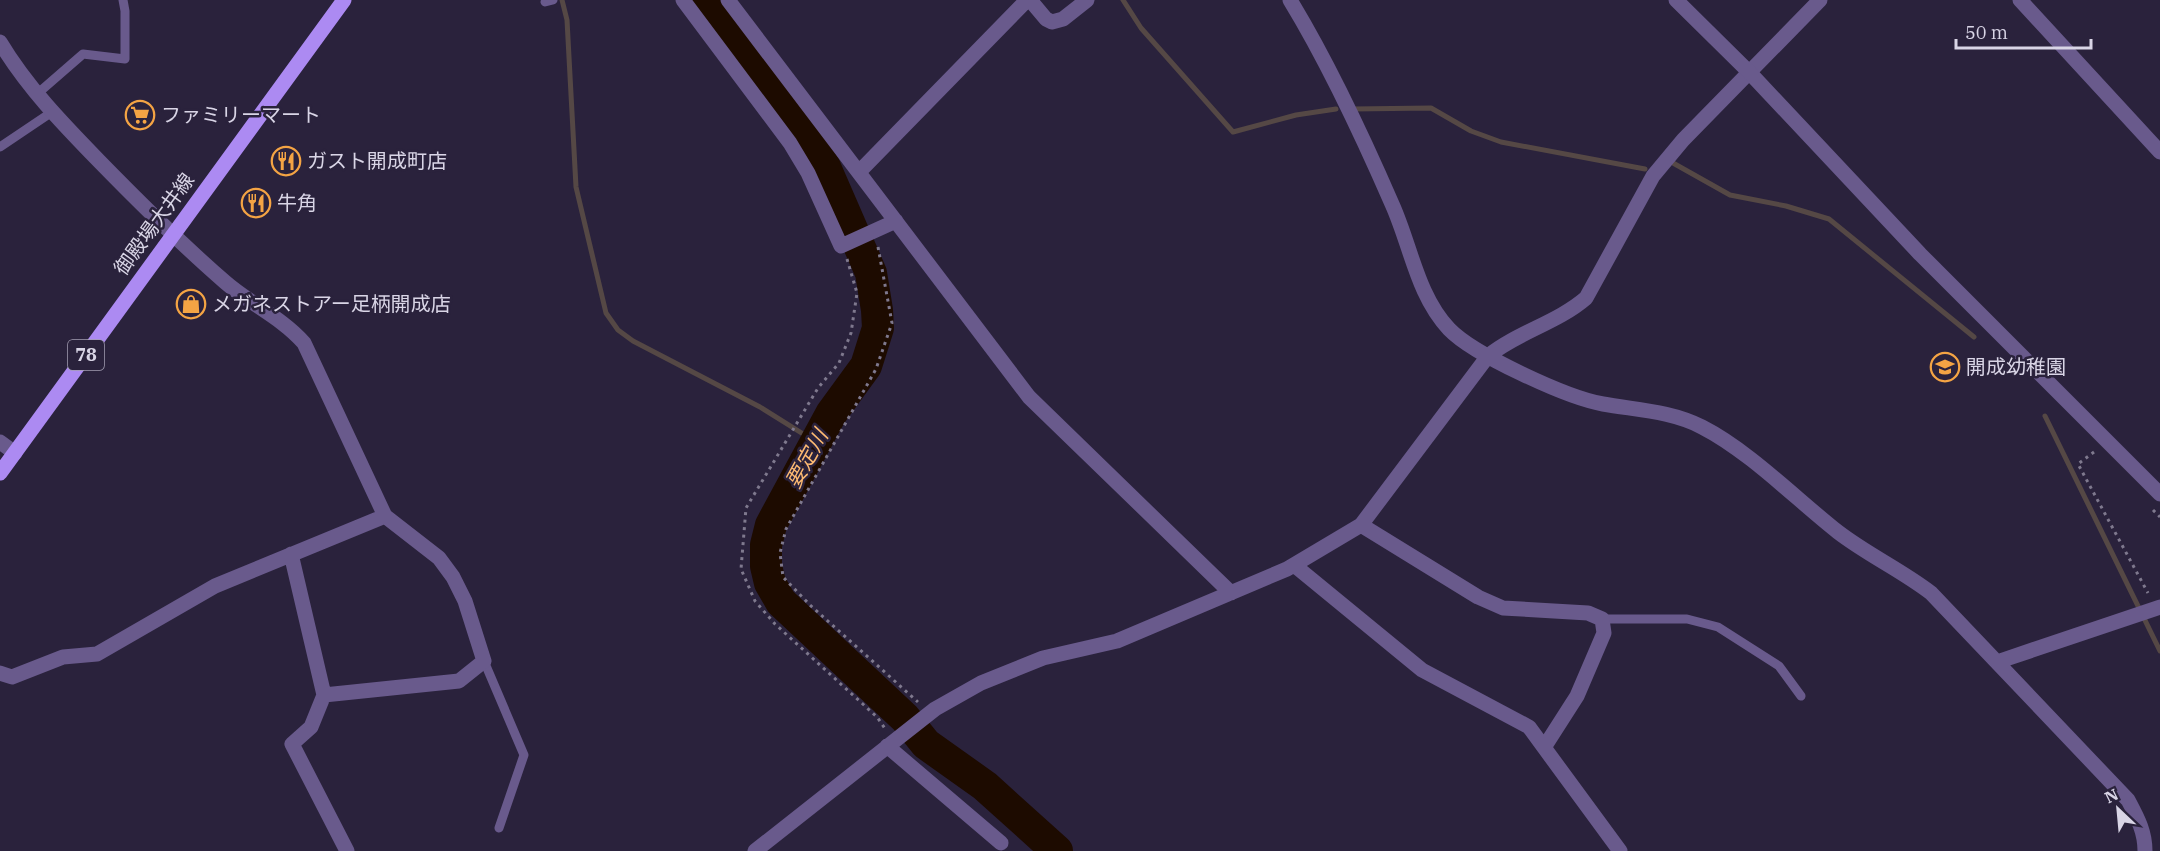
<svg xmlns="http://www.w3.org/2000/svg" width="2160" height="851" viewBox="0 0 2160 851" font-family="'IBM Plex Serif','Noto Sans JP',serif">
<rect width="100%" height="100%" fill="#2a223c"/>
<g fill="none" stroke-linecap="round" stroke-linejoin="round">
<path stroke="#554845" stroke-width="5" d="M562 0 567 20 576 187 606 313 618 330 633 341 760 407 816 442
M1123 0 1141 28 1233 132 1296 115 1336 109
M1353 109 1431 108 1471 131 1501 142 1645 169
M1673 163 1730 195 1786 206 1829 219 1974 337
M2045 416 2160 651"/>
<path stroke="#1d0b00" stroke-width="32" d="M703 0 799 125 825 167 871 273 877 310 878 328 866 366 831 414 771 525 766 545V566L770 583 781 602 905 718 926 744 985 786 1057 851"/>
<path stroke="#7f798e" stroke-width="3" stroke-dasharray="3 4.5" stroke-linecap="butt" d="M878 247 892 323 876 369 786 529 780 553 783 577 810 605 918 702
M847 259 857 293 851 333 839 363 818 388 746 508 741 569 755 601 775 624 877 717 886 730
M2094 452 2078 464 2148 593
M2153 510 2160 517"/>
<path stroke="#695a8c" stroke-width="9" d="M545 2 553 0
M37 94 83 54 125 59V11L123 0
M0 147 52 112
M1602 619H1687L1718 627 1779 666 1801 696
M484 661 524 755 499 828"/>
<path stroke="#695a8c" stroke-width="15" d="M683 0 790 143 808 173 841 246 896 221
M728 0 1029 397 1231 593
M1030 0 1046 19 1052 22 1063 19 1087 0
M1290 0C1329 64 1362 135 1392 204 1411 246 1417 295 1449 329 1474 355 1568 398 1603 404 1636 410 1671 411 1702 427 1749 451 1796 499 1838 532 1868 555 1901 570 1931 593L2128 800C2137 817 2145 831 2145 851
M2020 0 2160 152
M0 42C27 87 63 124 99 161 140 203 180 243 225 282 250 304 281 317 304 343L385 516 439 558 453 577 465 601 484 661 459 681 324 695
M859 172 1027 0
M0 442 15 453
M1361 525 1478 597 1503 608 1588 613 1602 619 1604 633 1577 696 1545 746
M291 554 324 695 311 727 292 744 347 851
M1294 565 1422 670 1529 727 1620 851
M1997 662 2160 607
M0 673 12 677 63 657 97 654 215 586 385 516
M887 746 1001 843
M755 851 935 709 981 683 1043 658 1117 641 1287 569 1361 525 1488 356C1518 332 1557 323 1586 298L1653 176 1683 140 1820 0"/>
<path stroke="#695a8c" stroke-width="15" d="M1676 0 1750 73 1920 254 2160 494"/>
<path stroke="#ac8af2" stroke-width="15" d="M0 473 344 0"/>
</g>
<defs>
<g id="supermarket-ring" transform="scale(1.5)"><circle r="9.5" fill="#2a223c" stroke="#f4a444" stroke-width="1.5"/><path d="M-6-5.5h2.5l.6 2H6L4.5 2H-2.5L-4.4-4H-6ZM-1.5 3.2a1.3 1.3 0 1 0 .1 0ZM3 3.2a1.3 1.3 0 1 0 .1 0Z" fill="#f4a444"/></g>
<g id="restaurant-ring" transform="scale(1.5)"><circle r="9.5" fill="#2a223c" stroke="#f4a444" stroke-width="1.5"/><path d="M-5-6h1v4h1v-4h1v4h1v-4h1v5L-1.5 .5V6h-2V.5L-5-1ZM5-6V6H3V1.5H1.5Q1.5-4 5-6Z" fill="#f4a444"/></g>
<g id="shop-ring" transform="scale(1.5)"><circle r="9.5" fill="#2a223c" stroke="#f4a444" stroke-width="1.5"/><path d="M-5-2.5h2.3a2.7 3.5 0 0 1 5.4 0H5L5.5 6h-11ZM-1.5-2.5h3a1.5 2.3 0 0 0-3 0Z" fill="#f4a444"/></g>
<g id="school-ring" transform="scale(1.5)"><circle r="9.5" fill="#2a223c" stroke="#f4a444" stroke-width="1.5"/><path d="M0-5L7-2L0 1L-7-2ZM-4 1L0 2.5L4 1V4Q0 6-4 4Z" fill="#f4a444"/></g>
</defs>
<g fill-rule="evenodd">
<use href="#supermarket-ring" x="140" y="115"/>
<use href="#restaurant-ring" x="286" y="161"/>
<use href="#restaurant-ring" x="256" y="203"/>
<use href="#shop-ring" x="191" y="304"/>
<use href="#school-ring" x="1945" y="367"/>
</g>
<g text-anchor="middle" stroke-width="5" stroke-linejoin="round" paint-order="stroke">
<rect fill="#2a223c" stroke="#a49fb3" stroke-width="1.5" x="68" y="340" width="36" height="30" rx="4.5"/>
<g font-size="18" font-weight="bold" fill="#d9d5e6">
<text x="86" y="361">78</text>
</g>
<g font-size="20" fill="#d9d5e6" stroke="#2a223c" text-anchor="start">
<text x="161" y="122">ファミリーマート</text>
<text x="307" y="168">ガスト開成町店</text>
<text x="277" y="210">牛角</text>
<text x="212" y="311">メガネストアー足柄開成店</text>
<text x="1966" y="374">開成幼稚園</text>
</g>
<g font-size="20" fill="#d9d5e6" stroke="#2a223c">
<text transform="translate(154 224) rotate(-54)" y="7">御殿場大井線</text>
</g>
<g font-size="21" font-style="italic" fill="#fdba72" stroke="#2a223c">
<text transform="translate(807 459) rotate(-61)" y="7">要定川</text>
</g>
</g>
<g transform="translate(2118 809) rotate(334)" stroke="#2a223c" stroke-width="4.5" paint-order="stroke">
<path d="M0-4.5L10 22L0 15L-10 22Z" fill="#d9d5e6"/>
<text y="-9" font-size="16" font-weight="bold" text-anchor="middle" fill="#d9d5e6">N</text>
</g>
<path d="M1956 39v9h135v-9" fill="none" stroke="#d9d5e6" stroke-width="3"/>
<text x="1965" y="39" font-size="18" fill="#d9d5e6" stroke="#2a223c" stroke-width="4.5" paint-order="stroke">50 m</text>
</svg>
